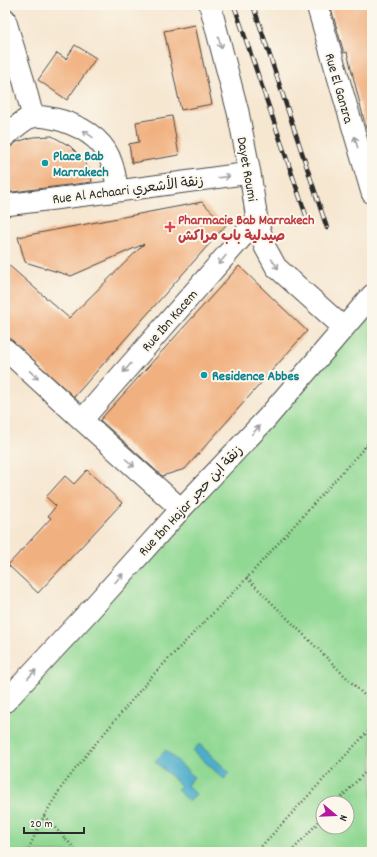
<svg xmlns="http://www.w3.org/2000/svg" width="377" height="857" viewBox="0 0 377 857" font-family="Dekko,'Playpen Sans Arabic',sans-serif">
<rect width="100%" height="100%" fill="#fbf7ec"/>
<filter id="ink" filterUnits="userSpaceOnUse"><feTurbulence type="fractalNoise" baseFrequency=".025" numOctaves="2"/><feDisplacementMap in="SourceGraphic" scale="8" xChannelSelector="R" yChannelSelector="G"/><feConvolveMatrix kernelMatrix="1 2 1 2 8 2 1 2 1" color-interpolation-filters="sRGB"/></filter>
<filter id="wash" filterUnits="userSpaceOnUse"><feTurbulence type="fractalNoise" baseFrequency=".012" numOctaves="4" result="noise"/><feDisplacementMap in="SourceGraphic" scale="16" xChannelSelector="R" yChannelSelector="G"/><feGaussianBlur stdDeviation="0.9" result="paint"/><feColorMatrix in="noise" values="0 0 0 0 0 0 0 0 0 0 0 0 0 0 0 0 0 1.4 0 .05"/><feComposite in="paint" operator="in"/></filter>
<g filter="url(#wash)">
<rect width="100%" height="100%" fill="#f6e7d1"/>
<path fill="#90d893" stroke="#5e825f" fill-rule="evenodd" d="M372 311V852H5V709ZM323 803H347V827H323Z"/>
<path fill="#4cadcb" stroke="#3c6c7b" d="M199 744 230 773 224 779 193 751Z
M166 750 194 777 187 785 196 794 189 802 177 790 181 786 155 761Z"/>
<g id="blocks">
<path fill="#f1b07f" d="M330 5H372V131L367 132 347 52 344 53Z
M195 25 212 104 181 110 164 31Z
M75 45 96 58 67 100 38 80 57 53 66 59Z
M172 116 179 155 132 163 129 144 139 142 136 122Z
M52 136 70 146 80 156 90 171 92 182 5 193V148L12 146 17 142 33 137Z
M202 202 226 225 74 397 5 334V262L69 318 144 244 71 276 25 262 18 237Z
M239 266 307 331 185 469 162 476 100 420Z
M87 470 122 503 38 593 8 565 51 518 48 516 56 506 46 497 65 476 74 484Z"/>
</g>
</g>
<g filter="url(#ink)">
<use href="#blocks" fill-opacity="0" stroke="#494744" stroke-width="1"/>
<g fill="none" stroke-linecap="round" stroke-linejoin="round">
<g stroke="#494744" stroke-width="23">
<path id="minor" d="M210 5 238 112 250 173 257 220 265 247 276 267 344 328
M317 5 372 193
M5 19 24 82 33 117
M5 136C12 131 24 118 33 117 39 115 57 119 63 121 84 128 105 141 112 164 115 173 116 182 118 191
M5 205 118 191 250 173
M5 349 82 420 181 509
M82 420 257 220
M5 702 94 606 181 509 267 418 372 295"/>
</g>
<path stroke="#494744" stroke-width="2.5" stroke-dasharray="1 3" stroke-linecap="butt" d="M365 447 372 454
M247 578 372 703
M336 803 372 765
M44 816 78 852
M27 852 44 816 61 788 87 754 152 676 247 578 372 439
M256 852 372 727
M291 852 323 817"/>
<use href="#minor" stroke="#fff" stroke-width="21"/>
<g stroke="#2b2b2b" stroke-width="4.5">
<path id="rail" d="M234 5 309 224
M253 5 327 228"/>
</g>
<use href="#rail" stroke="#fbf7ec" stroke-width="3" stroke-dasharray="9" stroke-linecap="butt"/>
</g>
<defs><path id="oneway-shaft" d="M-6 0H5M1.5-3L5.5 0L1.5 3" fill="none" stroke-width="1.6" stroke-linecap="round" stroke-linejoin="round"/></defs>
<g stroke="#a0a0a0">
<use href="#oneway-shaft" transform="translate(220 43) rotate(75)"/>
<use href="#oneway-shaft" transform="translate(88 134) rotate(-145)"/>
<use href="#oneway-shaft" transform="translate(356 142) rotate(-107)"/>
<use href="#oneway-shaft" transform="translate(224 177) rotate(-8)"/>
<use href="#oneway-shaft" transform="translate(222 260) rotate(131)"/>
<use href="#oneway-shaft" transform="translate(275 264) rotate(54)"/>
<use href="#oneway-shaft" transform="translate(127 368) rotate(131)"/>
<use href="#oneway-shaft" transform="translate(34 375) rotate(43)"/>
<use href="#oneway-shaft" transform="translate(256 430) rotate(-46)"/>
<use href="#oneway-shaft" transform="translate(130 463) rotate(42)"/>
<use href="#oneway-shaft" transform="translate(119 578) rotate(-48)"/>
<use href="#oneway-shaft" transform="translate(32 674) rotate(-47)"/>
</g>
</g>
<g fill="#0f9aa8" stroke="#fbf7ec" stroke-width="1.5">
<circle cx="45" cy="163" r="4"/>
<circle cx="204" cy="375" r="4"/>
</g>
<path fill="#e0444e" stroke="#fbf7ec" stroke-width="1.5" d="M168 221h4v4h4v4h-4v4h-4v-4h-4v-4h4z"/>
<g text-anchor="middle" stroke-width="4" stroke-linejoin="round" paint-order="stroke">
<g font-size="14" fill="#2b2b2b" stroke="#fbf7ec">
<text transform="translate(340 88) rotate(74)" y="5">Rue El Ganzra</text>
<text transform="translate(248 169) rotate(80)" y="5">Dayet Roumi</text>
<text transform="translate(128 189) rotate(-7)" y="5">Rue Al Achaari زنقة الأشعري</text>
<text transform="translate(169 320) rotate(-49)" y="5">Rue Ibn Kacem</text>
<text transform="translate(190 500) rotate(-47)" y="5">Rue Ibn Hajar زنقة ابن حجر</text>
</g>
<g font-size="14" font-weight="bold" fill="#0d838f" stroke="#fbf7ec" text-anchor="start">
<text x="53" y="160">Place Bab<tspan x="53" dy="16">Marrakech</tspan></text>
<text x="212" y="380">Residence Abbes</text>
</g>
<g font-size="14" font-weight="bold" fill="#be3a42" stroke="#fbf7ec" text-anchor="start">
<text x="178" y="224">Pharmacie Bab Marrakech<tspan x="178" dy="16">صيدلية باب مراكش</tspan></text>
</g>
</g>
<rect width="377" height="857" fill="none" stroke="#fbf7ec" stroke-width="20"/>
<g transform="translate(335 815) rotate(109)"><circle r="19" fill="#fbf7ec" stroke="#a8a59f"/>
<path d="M0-3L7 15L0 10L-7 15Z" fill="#b5179e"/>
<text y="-6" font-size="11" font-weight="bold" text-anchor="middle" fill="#2b2b2b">N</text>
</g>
<path d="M24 827v6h60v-6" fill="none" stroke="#2b2b2b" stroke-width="2"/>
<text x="30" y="827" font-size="12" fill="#2b2b2b" stroke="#fbf7ec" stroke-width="3" paint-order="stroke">20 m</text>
</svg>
